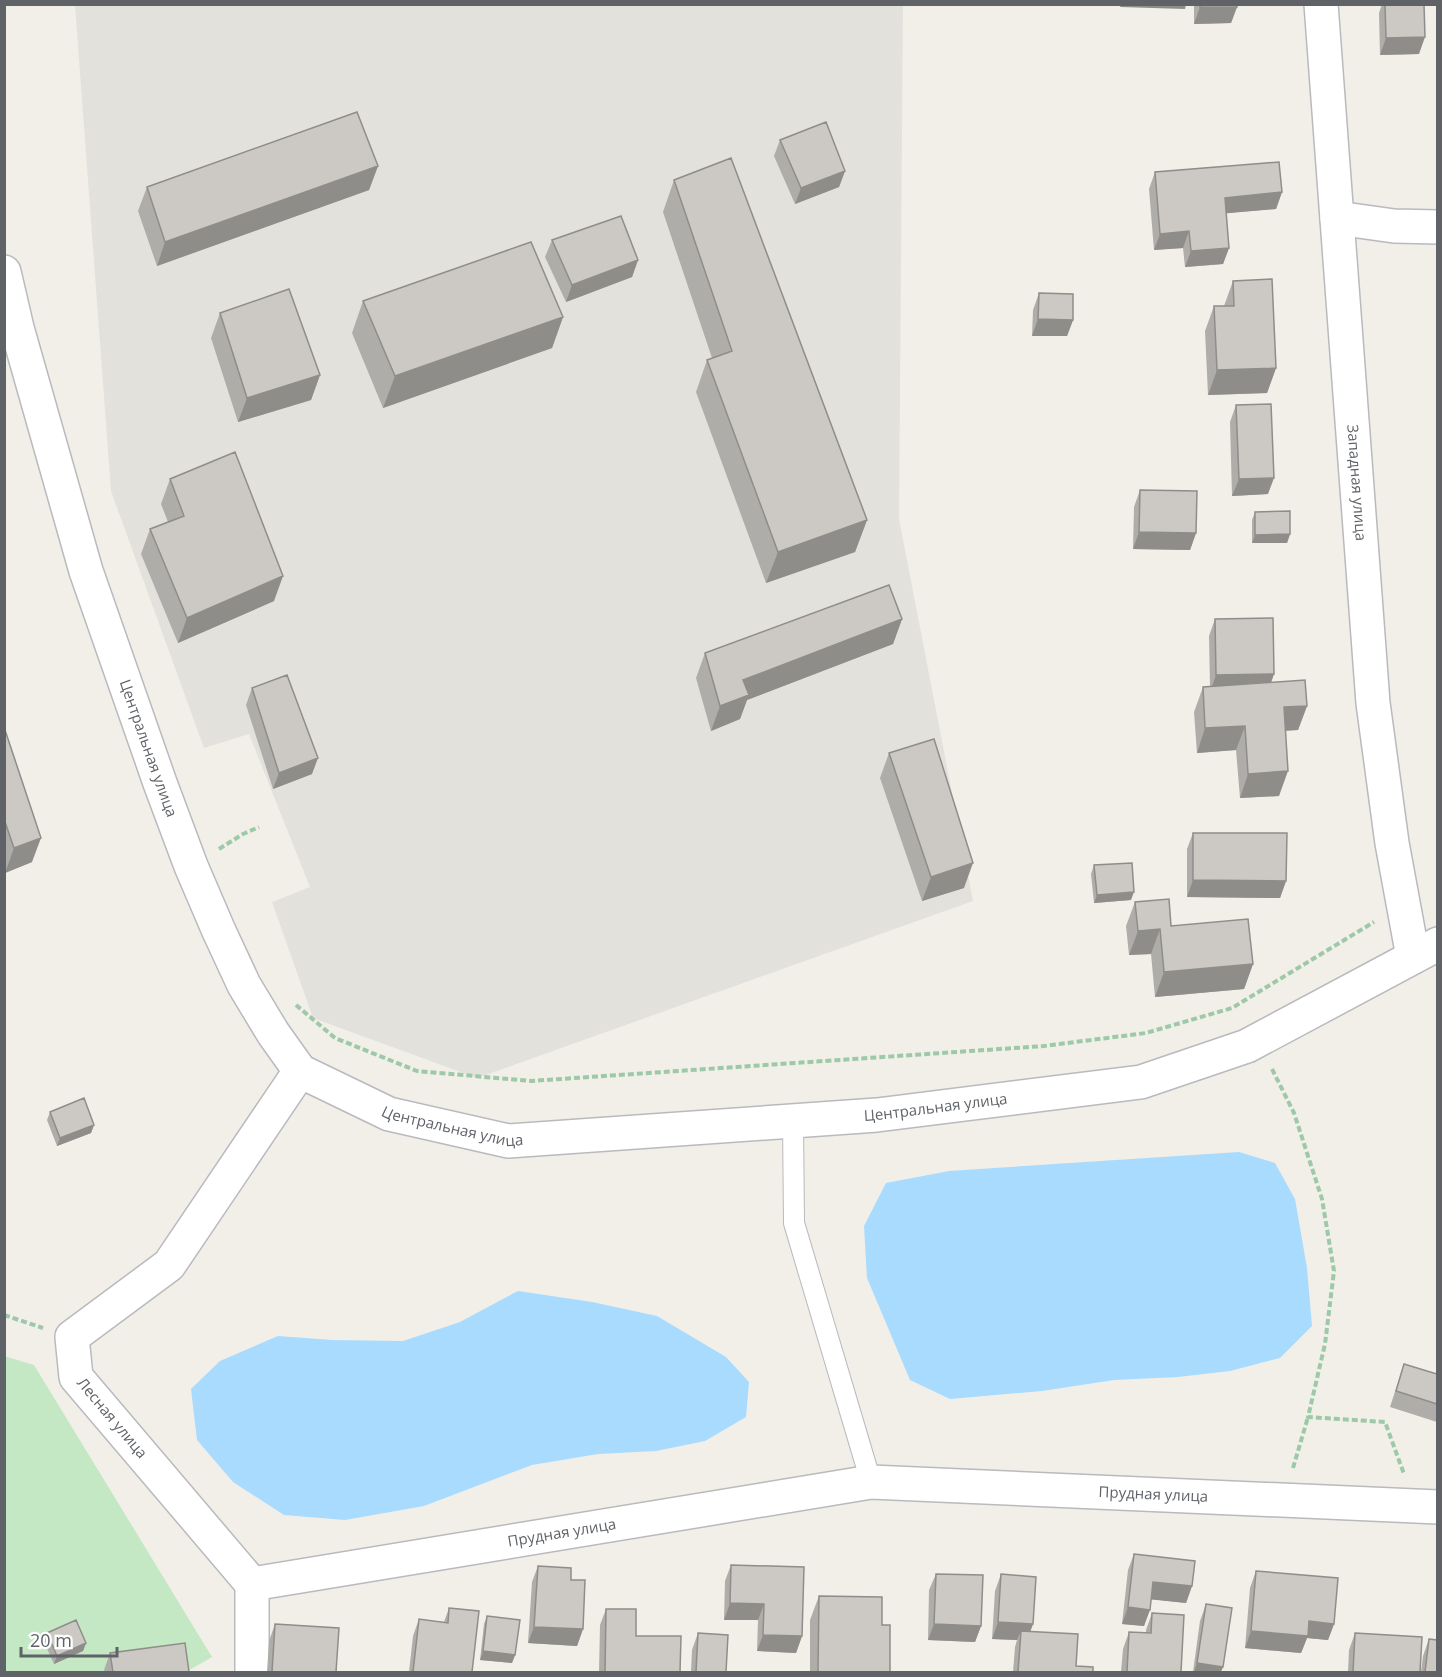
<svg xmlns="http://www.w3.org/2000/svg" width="1442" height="1677" viewBox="0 0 1442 1677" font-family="'Open Sans',sans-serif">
<rect width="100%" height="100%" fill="#f1efe7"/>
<path fill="#e3e1dc" d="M75 5H903L899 519 973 901 477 1078 313 1018 272 902 310 887 249 734 204 748 111 491Z"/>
<path fill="#c5e8c4" d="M4 1356 34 1365 212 1657 186 1672H5Z"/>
<path fill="#a9dbff" d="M1239 1152 1275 1163 1295 1199 1307 1268 1312 1326 1280 1358 1230 1371 1178 1377 1114 1380 1042 1391 950 1399 910 1380 867 1278 864 1226 886 1183 949 1171Z
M518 1291 592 1302 657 1316 726 1357 749 1382 746 1417 705 1441 656 1451 598 1454 532 1465 424 1506 345 1520 284 1515 233 1482 197 1440 191 1389 220 1361 278 1336 332 1340 403 1341 460 1322Z"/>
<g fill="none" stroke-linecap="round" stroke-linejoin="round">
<g stroke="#b8babe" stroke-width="22">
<path id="service" d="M793 1121 794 1223 871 1482"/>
</g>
<g stroke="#b8babe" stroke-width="36">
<g id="minor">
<path id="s1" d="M1321 4 1373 703 1392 843 1413 957"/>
<path d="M1337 218 1394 226 1438 227"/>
<path id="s2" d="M252 1584 871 1482 1438 1507"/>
<path d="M252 1672V1584L76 1377 72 1337 169 1265 300 1071"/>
</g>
</g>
<g stroke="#b8babe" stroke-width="36">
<g id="tertiary">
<path id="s3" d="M4 272 17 328 86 571 160 783 191 866 218 929 244 985 273 1033 300 1071 389 1114 508 1141 877 1115 1141 1082 1247 1046 1438 944"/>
</g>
</g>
<path stroke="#9dc9a9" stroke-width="4" stroke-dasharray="6 3" stroke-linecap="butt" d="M219 849 243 834 259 827
M296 1005 335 1038 417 1071 531 1081 1044 1046 1146 1033 1232 1008 1374 922
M1272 1069 1294 1113 1322 1199 1334 1271 1325 1344 1308 1417 1385 1422 1404 1474
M4 1315 43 1328
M1293 1468 1308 1417"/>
<use href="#service" stroke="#fff" stroke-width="20"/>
<use href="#minor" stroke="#fff" stroke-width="33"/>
<use href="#tertiary" stroke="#fff" stroke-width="33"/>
</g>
<path fill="#afada9" d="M1194 4H1237V7L1231 23 1194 24Z
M1382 4H1424L1419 54 1380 55 1379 13Z
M780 140 845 171 839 187 795 204 774 156Z
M378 166 369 190 157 266 138 211 147 187Z
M1155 172 1282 192 1276 209 1226 213 1229 248 1223 264 1185 267 1183 248 1154 250 1149 189Z
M674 180 867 520 855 552 766 583 696 392 707 360 712 358 663 212Z
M552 240 638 260 632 277 566 302 545 257Z
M1233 281 1276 368 1267 393 1208 395 1205 331 1214 306H1224Z
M1039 293 1073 320 1067 336H1032L1033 310Z
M363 301 563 317 552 348 383 408 352 333Z
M220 313 320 375 311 400 238 422 211 338Z
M1236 405 1268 494 1232 496 1230 422Z
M170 479 274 601 178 643 141 554 150 529 168 522 161 504Z
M1140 490 1196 533 1190 550 1133 549 1134 507Z
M1255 512 1290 534 1287 543H1252V520Z
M902 619 893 644 747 700 740 719 711 731 696 678 705 653Z
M1215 619 1274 674 1271 683 1307 706 1298 730 1285 731 1279 796 1240 798 1236 750 1197 753 1194 712 1203 687H1210L1209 636Z
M252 688 312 774 273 789 246 705Z
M4 727 32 862 5 873 4 871Z
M889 753 964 888 922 901 880 778Z
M1193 833 1286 881 1280 898 1187 897V849Z
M1094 865 1131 900 1094 903 1091 874Z
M1135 902 1171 926 1253 964 1244 989 1155 997 1151 954 1129 955 1126 926Z
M50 1112 94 1125 91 1133 57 1146 47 1120Z
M1404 1364 1437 1374V1422L1390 1407Z
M1134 1554 1192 1586 1186 1603 1151 1599 1144 1626 1122 1624 1128 1570Z
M731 1565 802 1636 796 1653 757 1651 758 1620H724L725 1581Z
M538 1566 571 1580 583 1629 577 1646 528 1643 532 1582Z
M1256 1571 1334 1624 1328 1640 1307 1638 1301 1653 1245 1648 1250 1588Z
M936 1574 981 1626 975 1642 928 1640 929 1590Z
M1001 1574 1033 1624 1030 1631 1076 1666 1093 1672H1013L1015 1647 1017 1640 992 1639 995 1591Z
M819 1596 882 1625 890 1672H810V1620Z
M1206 1604 1221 1672H1193L1200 1621Z
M449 1608 472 1672H409L413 1636 419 1619 444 1622Z
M606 1609 636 1636 680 1672H599L600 1625Z
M1152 1613 1181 1672H1121L1123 1649 1129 1632 1146 1633V1630Z
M487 1616 515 1655 512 1663 480 1660 484 1624Z
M275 1624 336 1672H267L269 1641Z
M47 1633 86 1643 83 1651 54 1664 44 1642Z
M698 1633 726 1672H691L692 1650Z
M1355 1633 1420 1672H1348L1349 1650Z
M1429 1639 1437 1672H1421L1423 1656Z
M110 1653 189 1672H105L104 1670Z"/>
<path fill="#8f8d89" d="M1121 4H1186L1185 9 1120 7Z
M1200 7H1237L1231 23 1194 24Z
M1425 37 1419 54 1380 55 1386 38Z
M378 166 369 190 157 266 165 242Z
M845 171 839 187 795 204 801 188Z
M1282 192 1276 209 1219 214 1225 198Z
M1189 231 1183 248 1154 250 1160 234Z
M1229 248 1223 264 1185 267 1191 251Z
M638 260 632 277 566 302 572 285Z
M563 317 552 348 383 408 395 376Z
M1038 319 1073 320 1067 336H1032Z
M1276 368 1267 393 1208 395 1217 370Z
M320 375 311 400 238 422 247 398Z
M1274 478 1268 494 1232 496 1239 479Z
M867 520 855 552 766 583 778 552Z
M1139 532 1196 533 1190 550 1133 549Z
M1290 534 1287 543H1252L1255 535Z
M283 576 274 601 178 643 187 618Z
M902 619 893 644 747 700 740 719 711 731 720 706 743 680Z
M1274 674 1268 690 1210 692 1216 675Z
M1307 706 1298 730 1275 731 1284 707Z
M1245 726 1236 750 1197 753 1205 728Z
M318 758 312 774 273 789 279 773Z
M1288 771 1279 796 1240 798 1248 774Z
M41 838 32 862 5 873 14 848Z
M973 863 964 888 922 901 931 877Z
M1193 880 1286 881 1280 898 1187 897Z
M1134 892 1131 900 1094 903 1097 895Z
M1160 929 1151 954 1129 955 1138 931Z
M1253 964 1244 989 1155 997 1164 972Z
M94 1125 91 1133 57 1146 60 1138Z
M1153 1582 1192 1586 1186 1603 1147 1599Z
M730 1603 764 1604 758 1620H724Z
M1128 1607 1150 1610 1144 1626 1122 1624Z
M1309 1621 1334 1624 1328 1640 1307 1638 1301 1653 1245 1648 1251 1631Z
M998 1622 1033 1624 1027 1641 1021 1631 1017 1640 992 1639Z
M934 1624 981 1626 975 1642 928 1640Z
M534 1627 583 1629 577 1646 528 1643Z
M763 1635 802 1636 796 1653 757 1651Z
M86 1643 83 1651 54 1664 57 1656Z
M483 1651 515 1655 512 1663 480 1660Z
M1197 1663 1223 1667 1221 1672H1194Z"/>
<path fill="#ccc9c4" stroke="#8f8d89" stroke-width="1.5" d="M1200 4H1237V7H1200Z
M1385 4H1424L1425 37 1386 38Z
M357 112 378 166 165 242 147 187Z
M826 122 845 171 801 188 780 140Z
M731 158 867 520 778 552 707 360 732 351 674 180Z
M1279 162 1282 192 1225 198 1229 248 1191 251 1189 231 1160 234 1155 172Z
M621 216 638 260 572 285 552 240Z
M531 242 563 317 395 376 363 301Z
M1272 279 1276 368 1217 370 1214 306H1234L1233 281Z
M289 289 320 375 247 398 220 313Z
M1039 293 1073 294V320L1038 319Z
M1271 404 1274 478 1239 479 1236 405Z
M235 452 283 576 187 618 150 529 184 516 170 479Z
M1140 490 1197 491 1196 533 1139 532Z
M1290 511V534L1255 535V512Z
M889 585 902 619 743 680 749 695 720 706 705 653Z
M1273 618 1274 674 1216 675 1215 619Z
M287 675 318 758 279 773 252 688Z
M1305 680 1307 706 1284 707 1288 771 1248 774 1245 726 1205 728 1203 687Z
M4 727 41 838 14 848 4 819Z
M934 739 973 863 931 877 889 753Z
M1193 833H1287L1286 881 1193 880Z
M1132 863 1134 892 1097 895 1094 865Z
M1169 899 1171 926 1248 919 1253 964 1164 972 1160 929 1138 931 1135 902Z
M84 1098 94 1125 60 1138 50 1112Z
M1404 1364 1437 1374V1404L1396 1391Z
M1134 1554 1195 1561 1192 1586 1153 1582 1150 1610 1128 1607Z
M731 1565 804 1567 802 1636 763 1635 764 1604 730 1603Z
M538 1566 571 1568V1580H585L583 1629 534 1627Z
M1256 1571 1338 1578 1334 1624 1309 1621 1308 1636 1251 1631Z
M936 1574 983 1575 981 1626 934 1624Z
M1001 1574 1036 1577 1033 1624 998 1622Z
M819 1596 882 1597V1625H890V1672H818Z
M1206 1604 1232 1608 1223 1667 1197 1663Z
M449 1608 479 1611 472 1672H413L419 1619 448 1623Z
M606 1609H636V1636H681L680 1672H605Z
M1152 1613 1184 1615 1181 1672H1127L1129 1632 1151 1633Z
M487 1616 520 1620 515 1655 483 1651Z
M76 1620 86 1643 57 1656 47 1633Z
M275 1624 339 1628 336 1672H272Z
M1021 1631 1078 1634 1076 1666 1093 1667V1672H1018Z
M698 1633 728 1635 726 1672H696Z
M1355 1633 1422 1637 1420 1672H1353Z
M1429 1639 1437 1640V1672H1425Z
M185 1643 189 1672H113L110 1653Z"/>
<g text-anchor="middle" stroke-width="6" stroke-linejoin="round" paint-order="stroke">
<g font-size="15" fill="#5f6368" stroke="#fff">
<text dy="5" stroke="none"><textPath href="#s1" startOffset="480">Западная улица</textPath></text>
<text dy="5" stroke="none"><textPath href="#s3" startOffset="498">Центральная улица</textPath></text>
<text dy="5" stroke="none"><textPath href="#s3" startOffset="1506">Центральная улица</textPath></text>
<text dy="5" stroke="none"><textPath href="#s3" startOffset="1020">Центральная улица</textPath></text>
<text transform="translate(112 1418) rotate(50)" y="5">Лесная улица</text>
<text dy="5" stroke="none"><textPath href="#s2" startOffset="910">Прудная улица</textPath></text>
<text dy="5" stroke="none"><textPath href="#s2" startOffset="314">Прудная улица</textPath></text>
</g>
</g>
<rect width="1442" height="1677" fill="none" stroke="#5f6368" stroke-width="12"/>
<path d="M21 1647v9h96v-9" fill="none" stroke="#5f6368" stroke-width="3"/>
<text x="30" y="1647" font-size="18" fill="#5f6368" stroke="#ffffff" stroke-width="4.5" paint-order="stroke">20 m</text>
</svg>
